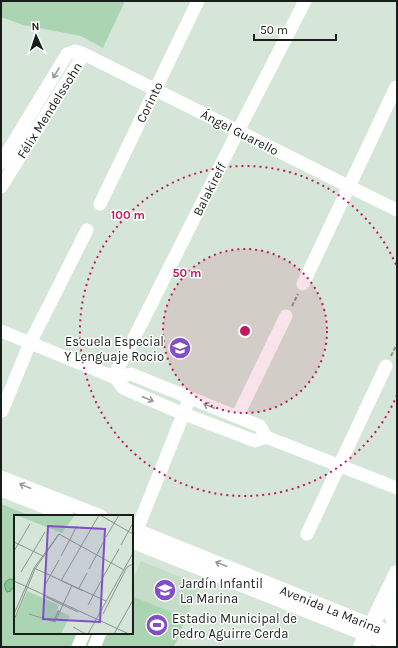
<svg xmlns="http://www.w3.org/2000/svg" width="398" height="648" viewBox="0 0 398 648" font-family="Karla,sans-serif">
<rect width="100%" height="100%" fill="#d5e6d8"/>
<path fill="#c5dcc9" d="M141 561 200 585 186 618 132 596V582Z"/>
<path fill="#abd5b2" d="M1 1H125L103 48 81 36 23 25 1 17Z
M1 504 31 516H15V633H132V596L186 618 174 647H1Z"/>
<path fill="#82c791" stroke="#62946d" d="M10 579 15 580V587L11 589V591L7 592C3 586 4 581 10 579Z"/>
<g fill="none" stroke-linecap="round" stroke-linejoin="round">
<path stroke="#869388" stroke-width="2" stroke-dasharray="4 2" stroke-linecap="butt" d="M292 306 298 294
M391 356 397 344"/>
<path stroke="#fff" stroke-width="13" d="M1 163 67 54 75 51 84 54 350 187 397 210
M1 187 84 54
M100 204 198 1
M303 284 396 87
M1 331 116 378 123 388 174 410 255 441 266 437
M113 377 125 356 238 131 305 1
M116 378 131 374 260 426 266 437 397 488
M2 411 30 343 87 230
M237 417 286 316
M1 477 101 516
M1 490 67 516
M132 528 397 635
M307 534 386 366
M134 537 187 405
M132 542 396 647
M78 647 84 633
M94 647 100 633"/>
<path stroke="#fff" stroke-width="16" d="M388 593 390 610 397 627
M361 647 397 573"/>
</g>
<defs><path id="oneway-shaft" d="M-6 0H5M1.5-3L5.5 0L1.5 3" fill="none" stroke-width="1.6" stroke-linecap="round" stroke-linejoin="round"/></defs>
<g stroke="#979a98">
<use href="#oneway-shaft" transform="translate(56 73) rotate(121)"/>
<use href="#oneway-shaft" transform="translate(148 399) rotate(23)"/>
<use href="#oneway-shaft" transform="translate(209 406) rotate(-158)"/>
<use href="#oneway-shaft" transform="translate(25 486) rotate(-158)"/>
<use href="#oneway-shaft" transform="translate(221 564) rotate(-158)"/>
</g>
<circle cx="245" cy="331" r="82" fill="#c2185b" fill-opacity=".12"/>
<g fill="none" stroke="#c2185b" stroke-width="2" stroke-dasharray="2 4">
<circle cx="245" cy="331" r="82"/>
<path d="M397 395A165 165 0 1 1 397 267"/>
</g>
<defs>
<g id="school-disc" transform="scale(1.15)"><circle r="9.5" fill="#824fc7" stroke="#fff"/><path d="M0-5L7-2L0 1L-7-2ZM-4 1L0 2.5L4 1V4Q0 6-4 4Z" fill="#fff"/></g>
<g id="stadium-disc" transform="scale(1.15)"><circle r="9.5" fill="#824fc7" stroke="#fff"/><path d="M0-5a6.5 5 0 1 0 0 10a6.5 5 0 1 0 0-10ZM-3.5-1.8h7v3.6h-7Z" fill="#fff"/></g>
</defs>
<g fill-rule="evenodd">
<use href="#school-disc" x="180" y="348"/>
<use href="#school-disc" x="165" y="590"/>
<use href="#stadium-disc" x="157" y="625"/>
</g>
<g text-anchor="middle" stroke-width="3" stroke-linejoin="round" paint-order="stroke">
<g font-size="13" fill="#181e19" stroke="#fff">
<text transform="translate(149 102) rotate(-64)" y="5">Corinto</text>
<text transform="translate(49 110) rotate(-58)" y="5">Félix Mendelssohn</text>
<text transform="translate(240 132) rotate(27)" y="5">Ángel Guarello</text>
<text transform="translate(209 189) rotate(-63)" y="5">Balakireff</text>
<text transform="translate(331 609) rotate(22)" y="5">Avenida La Marina</text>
</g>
<g font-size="13" fill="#181e19" stroke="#fff" text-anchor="start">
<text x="164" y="346" text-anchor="end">Escuela Especial<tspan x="164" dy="15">Y Lenguaje Rocio</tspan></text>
<text x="180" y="588">Jardín Infantil<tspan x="180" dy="15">La Marina</tspan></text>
<text x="172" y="623">Estadio Municipal de<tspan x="172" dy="15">Pedro Aguirre Cerda</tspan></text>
</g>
</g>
<g transform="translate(14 515)">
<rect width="119" height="119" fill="#d5e6d8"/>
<path d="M2 0H61L48 18ZM13 76 45 90 43 95 56 101 47 119H0V107Z" fill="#abd5b2"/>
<path fill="none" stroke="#89968c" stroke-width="1" d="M86 0 119 19M45 19 110 55M92 22 105 0M0 27 29 41M107 30 119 8M0 36 16 9M47 41 63 11M20 53 92 86M75 54 90 26M7 57 31 17M89 62 105 34M0 66 115 119M47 66 85 0M48 66 69 76M31 70 45 45M65 73 73 58M32 82 64 97M74 90 87 66M0 99 20 53 45 19M15 99 41 107 58 70M89 99 113 52 119 49M0 105 21 54 45 19M39 107 45 95M59 112 72 119M74 119 119 38M100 119 119 85"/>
<path fill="#824fc7" fill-opacity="0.15" stroke="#824fc7" stroke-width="2" d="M34 11 91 14 86 107 29 104Z"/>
<rect width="119" height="119" fill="none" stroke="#181e19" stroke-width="2"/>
</g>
<circle cx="245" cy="331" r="6" fill="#c2185b" stroke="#fff" stroke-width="2"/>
<g font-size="12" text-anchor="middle" font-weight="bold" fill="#c2185b" stroke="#fff" stroke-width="3" stroke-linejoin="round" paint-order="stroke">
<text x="128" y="219">100 m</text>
<text x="187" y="277">50 m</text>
</g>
<rect width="398" height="648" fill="none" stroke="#181e19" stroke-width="4"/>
<g transform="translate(36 36) rotate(357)" stroke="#ffffff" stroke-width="3" paint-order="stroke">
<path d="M0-3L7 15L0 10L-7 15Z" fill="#181e19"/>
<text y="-6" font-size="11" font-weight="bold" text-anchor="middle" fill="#181e19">N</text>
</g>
<path d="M254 34v6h82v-6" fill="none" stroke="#181e19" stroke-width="2"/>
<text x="260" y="34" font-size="12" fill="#181e19" stroke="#ffffff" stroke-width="3" paint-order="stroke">50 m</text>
</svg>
